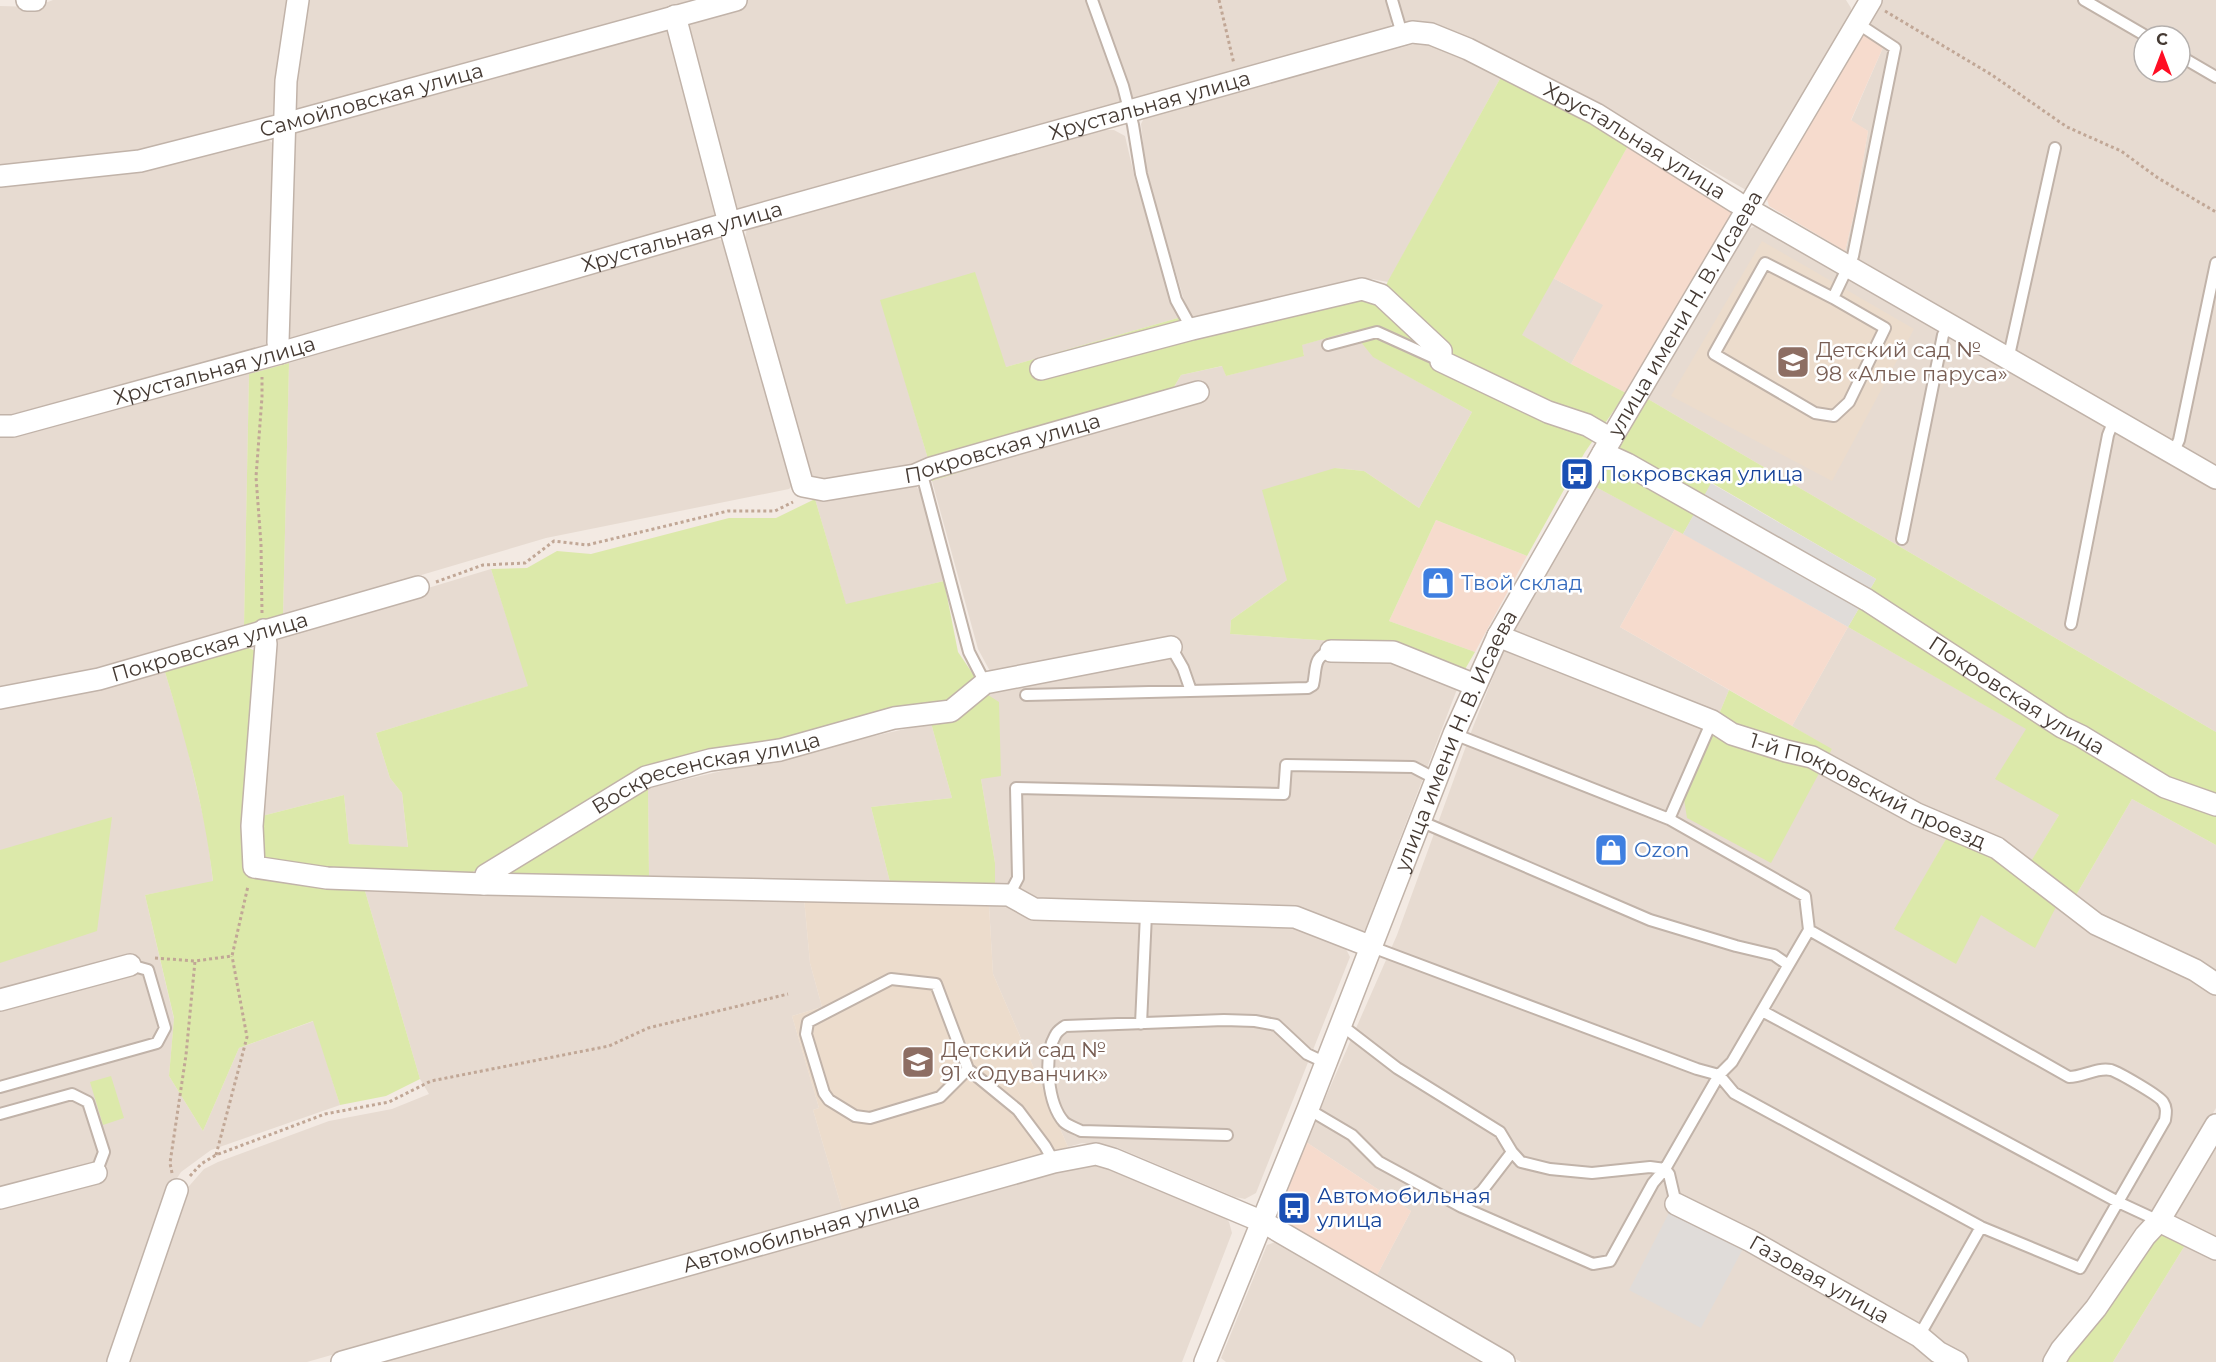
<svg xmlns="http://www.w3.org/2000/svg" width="2216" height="1362" viewBox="0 0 2216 1362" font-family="Montserrat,sans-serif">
<rect width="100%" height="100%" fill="#f3eae3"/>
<path fill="#e7dbd1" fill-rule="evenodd" d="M53 0H292L277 112 270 120 141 150 0 166V6L35 7Z
M306 0H1386L1391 19V28L738 214 680 12 298 111 295 105 294 82Z
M1397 0H1846L1851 8V14L1752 187 1746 190 1599 106 1406 22 1403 19Z
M1881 0H2216V467L1845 251 1855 210 1868 131 1851 121 1888 36 1867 23ZM2144 36H2180V72H2144Z
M666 29 672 35 721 216 292 340 286 338 293 135 301 123Z
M1426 41 1501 77 1388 282 1372 279 1197 321 1190 314 1183 297 1146 172 1141 124 1145 116Z
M1102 130H1114L1125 136 1135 179 1178 318 1006 367 881 300 929 462 914 468 818 480 810 474 744 244 747 228Z
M264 137 274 144 269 343 263 349 13 414 0 415V186Z
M1761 223 2216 490V732L1648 399 1747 230Z
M714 238 724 241 794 484 789 489 546 538 283 616 289 363Z
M1553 278 1604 305 1571 364 1521 335Z
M1352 331 1374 357 1472 412 1419 508 1364 471 1335 468 1287 580 1231 620 1230 634 1393 645 1464 671 1365 930 1358 933 1296 911 1035 903 995 885V863L981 779 985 693 991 673 978 649 932 481 1161 409 1181 375 1223 366 1226 376 1304 355 1301 345Z
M249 374 244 627 98 670 0 691V438L18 437Z
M904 480 916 486 921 493 944 581 846 605 815 499Z
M1594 486 1675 529 1620 627 1729 690 1684 799 1832 750 1792 726 1848 627 2027 729 2059 815 2030 864 1957 820 1895 929 1981 915 2057 905 2096 936 2192 978 2216 995V1108L2159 1204 2045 1362H1521L1375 1279 1411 1211 1306 1142 1397 935 1473 727 1503 652 1539 580Z
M491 569 529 686 376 733 390 778 402 793 408 848 349 844 344 795 258 817 275 640 282 632Z
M165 672 185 738 207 833 213 882 145 895 174 1019 169 1076 203 1131 239 1048 314 1021 340 1105 211 1150 181 1172 170 1189 109 1362H0V706Z
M931 723 952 798 871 807 890 882 649 876 648 788Z
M2132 799 2216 845V973L2102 917 2075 897Z
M365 891 804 898 810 963 822 1007 792 1016 819 1108 813 1110 842 1209 307 1362H126L183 1193 204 1169 218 1162 329 1121 392 1109 429 1094 420 1079Z
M989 905 1296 924 1343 943 1350 957 1256 1193 1245 1199 1235 1197 1116 1147 1082 1143 1068 1147 993 974Z
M2216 1137V1243L2175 1221 2172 1215Z
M1095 1161 1223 1215 1229 1222 1232 1233 1182 1362H381L1078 1163Z
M1275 1242 1284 1245 1490 1362H1226L1221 1358 1267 1245Z
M2187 1242 2216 1258V1362H2113Z"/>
<path fill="#f6dbcd" d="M1867 23 1888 36 1851 120 1868 131 1855 210 1845 251 1769 206 1767 199 1769 190Z
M1629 144 1732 211V217L1626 393 1571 364 1603 305 1553 278Z
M1436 520 1527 556 1475 652 1389 621Z
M1675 529 1848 627 1792 726 1620 627Z
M1306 1142 1411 1211 1375 1279 1284 1227 1281 1214 1282 1201Z"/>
<path fill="#ecdccc" d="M1762 241 1914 329 1832 481 1671 396Z
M804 898 989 905 993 974 1068 1147 842 1209 813 1110 819 1108 792 1016 822 1007 810 963Z"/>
<path fill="#dce9aa" d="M1501 77 1591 119 1629 144 1522 335 1571 364 1626 393 1585 452 1527 556 1436 520 1389 621 1475 652 1464 671 1393 645 1230 634 1231 620 1287 580 1262 490 1335 468 1364 471 1419 508 1472 412 1373 357 1352 331 1302 345 1304 356 1226 376 1222 366 1181 375 1161 409 932 481 929 462 880 300 975 272 1006 367 1178 318 1188 338 1330 305 1364 300 1378 305 1388 281Z
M289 363 283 616 244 627 249 374Z
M1648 399 2216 732V845L2132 799 2075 897 2057 905 2035 948 1981 915 1956 964 1894 929 1957 820 2030 863 2059 815 1995 779 2026 729 1848 627 1876 579 1712 483 1683 534 1594 486Z
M815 499 846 604 944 581 958 652 977 680 949 701 644 771 466 876 323 870 274 863 264 857 258 829V817L344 795 349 844 408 847 402 793 390 778 376 733 528 686 491 569 527 568 557 551 591 554 729 518H776Z
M244 646 258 652 245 827 264 879 365 891 420 1079 386 1096 340 1105 313 1021 239 1048 203 1131 169 1076 174 1018 145 895 213 881C205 810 186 741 165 672Z
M1729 690 1832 749 1771 863 1687 818 1684 799Z
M985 693 999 702 1001 776 981 779 995 863V885L890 882 871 807 952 798 931 723Z
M648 788 649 876H509L504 872Z
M112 817 97 931 0 963V850Z
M111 1076 124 1118 103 1125 90 1082Z
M2162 1235 2187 1242 2113 1362H2062L2153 1240Z"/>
<path fill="#e0dcd9" d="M1711 483 1876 579 1848 627 1683 534Z
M1673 1205 1746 1243 1701 1328 1629 1290Z"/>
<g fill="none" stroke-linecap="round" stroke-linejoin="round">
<g stroke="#c1b3a9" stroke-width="14">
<path id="lane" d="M1092 0 1123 86 1133 125 1141 174 1176 300 1192 329
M1392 0 1402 34
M2084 0 2146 36
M2180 56 2216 77
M1833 298 1765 263 1714 354 1815 413 1834 416 1849 402 1885 328 1833 298 1853 256 1895 48 1857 23
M1328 345 1377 332 1441 361
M2008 360 2055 148
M2173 453 2179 440 2216 263
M915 475 924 482 969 652 985 683
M1902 539 1943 335 1950 324
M2071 624 2108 435 2114 420
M1171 647 1183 668 1191 691
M1026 695 1308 688 1313 685C1317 669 1312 657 1331 651
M1454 734 1669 819
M1420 821 1650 920 1736 946 1774 955 1787 964
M1009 895 1018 878 1016 788 1284 794 1286 765 1413 767 1436 779
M1372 947 1697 1069 1719 1075 1734 1093 1981 1227 2080 1268 2165 1120C2166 1113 2167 1108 2163 1102 2160 1096 2118 1072 2111 1070 2097 1067 2083 1077 2069 1077L1809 930
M1762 1011 2118 1202 2159 1221
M1141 1024 1146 914
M1340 1027 1349 1031 1397 1068 1500 1132 1512 1152 1521 1162 1550 1169 1592 1173 1650 1167 1665 1169
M968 1069 940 1097 870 1118 855 1116 829 1100 824 1093 806 1034 808 1022 891 979 936 984 968 1069 1018 1110 1045 1146 1054 1162
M0 1087 157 1043 165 1028 148 970 130 965
M1308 1109 1352 1135 1379 1162 1462 1207 1593 1264 1610 1261 1653 1183 1665 1169
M0 1114 72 1094 88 1102 104 1152 96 1173
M1227 1135 1081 1131C1076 1128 1068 1126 1064 1122 1048 1104 1043 1057 1055 1036 1057 1031 1061 1029 1065 1026L1224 1020 1255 1021 1276 1025 1307 1054 1326 1063
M1676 1204 1669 1174 1665 1169 1719 1075 1732 1062 1809 930 1805 896 1669 819 1712 721
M1462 1207 1482 1191 1512 1152
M1919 1336 1981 1227"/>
</g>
<g stroke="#c1b3a9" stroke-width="24">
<g id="street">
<path d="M27 0H35"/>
<path id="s1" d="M675 16 729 223 803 486 824 490 915 475 931 468 1198 392"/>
<path id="s2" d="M0 176 140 161 285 124 736 0"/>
<path d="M280 353 278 342 286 81 298 0"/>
<path d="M1041 369 1192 329 1362 289 1381 295 1441 351V361L1548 412 1587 425 1611 439"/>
<path id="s3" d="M0 426H13L280 353 729 223 1412 32 1431 34 1468 49 1596 114 1736 202 2216 478"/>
<path id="s4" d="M1603 453 1627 464 1867 600 2062 727 2081 736 2165 787 2216 805"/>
<path id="s5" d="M264 630 266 644 252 826 254 867 327 878 484 884 486 875 646 777 710 760 780 750 894 718 951 711 985 683 1171 647"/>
<path id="s6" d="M1498 636 1712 721 1732 734 1786 751 1812 757 1917 814 1997 848 2096 924 2195 970 2216 984"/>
<path d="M1331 651 1393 652 1475 685"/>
<path id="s7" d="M0 698 99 679 418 587"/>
<path d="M484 884 1009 895 1034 909 1295 917 1372 947"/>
<path d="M0 1000 130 965"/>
<path d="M0 1198 96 1173"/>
<path id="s8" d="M1676 1204 1751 1241 1919 1336 1938 1352 1957 1362"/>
<path d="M2159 1221 2216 1249"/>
<path d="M118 1362 177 1190"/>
<path id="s9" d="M342 1362 1054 1162 1096 1154 1113 1159 1263 1222 1504 1362"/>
<path id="s10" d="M1205 1362 1308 1109 1454 734 1498 636 1611 439 1871 0"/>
<path d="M2054 1362 2061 1350 2096 1308 2145 1236 2159 1221 2216 1125"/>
</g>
</g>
<path stroke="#c1a796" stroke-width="3" stroke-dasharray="3 3" stroke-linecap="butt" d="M1219 0 1234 64
M1885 11 1992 75 2067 127 2121 151 2158 178 2216 212
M436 582 483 565 525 563 554 541 587 545 728 511H775L793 502
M262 613 261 544 256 477 262 397V377
M155 958 195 961
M216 1155 247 1037 232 956
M172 1173 170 1163 186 1055 195 961 232 956 248 886
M190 1176 201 1164 216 1155 325 1114 389 1102 431 1081 609 1046 648 1028 788 994"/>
<use href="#lane" stroke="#fff" stroke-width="10"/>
<use href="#street" stroke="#fff" stroke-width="21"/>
</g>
<defs>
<g id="school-square" transform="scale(1.725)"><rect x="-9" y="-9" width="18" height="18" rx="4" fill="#8d6e63" stroke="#fff"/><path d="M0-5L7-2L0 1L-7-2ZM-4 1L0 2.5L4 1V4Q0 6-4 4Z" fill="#fff"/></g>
<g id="bus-square" transform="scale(1.725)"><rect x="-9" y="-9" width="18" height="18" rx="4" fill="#1a4fb4" stroke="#fff"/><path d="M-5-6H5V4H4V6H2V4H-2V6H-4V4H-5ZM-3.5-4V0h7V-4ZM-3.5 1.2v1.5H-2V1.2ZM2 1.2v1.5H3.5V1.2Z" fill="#fff"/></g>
<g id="shop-square" transform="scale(1.725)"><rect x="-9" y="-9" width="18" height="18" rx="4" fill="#3f7fe0" stroke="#fff"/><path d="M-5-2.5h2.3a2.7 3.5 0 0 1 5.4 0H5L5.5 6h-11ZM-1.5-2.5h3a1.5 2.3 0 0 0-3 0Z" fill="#fff"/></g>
</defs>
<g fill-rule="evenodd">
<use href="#school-square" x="1793" y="362"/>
<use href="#bus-square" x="1577" y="474"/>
<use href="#shop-square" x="1438" y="583"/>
<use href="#shop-square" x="1611" y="850"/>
<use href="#school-square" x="918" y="1062"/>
<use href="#bus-square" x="1294" y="1208"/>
</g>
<g text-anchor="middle" stroke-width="5" stroke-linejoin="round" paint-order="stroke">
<g font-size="21" fill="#453a33" stroke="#fff">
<text dy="7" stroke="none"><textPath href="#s2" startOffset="380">Самойловская улица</textPath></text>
<text dy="7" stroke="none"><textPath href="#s3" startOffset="1194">Хрустальная улица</textPath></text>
<text dy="7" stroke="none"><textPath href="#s3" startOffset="1716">Хрустальная улица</textPath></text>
<text dy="7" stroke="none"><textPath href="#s3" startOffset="708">Хрустальная улица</textPath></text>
<text dy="7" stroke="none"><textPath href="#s10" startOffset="1156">улица имени Н. В. Исаева</textPath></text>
<text dy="7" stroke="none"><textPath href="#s3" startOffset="222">Хрустальная улица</textPath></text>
<text dy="7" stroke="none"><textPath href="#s1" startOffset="692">Покровская улица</textPath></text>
<text dy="7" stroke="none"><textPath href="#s7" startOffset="216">Покровская улица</textPath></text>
<text dy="7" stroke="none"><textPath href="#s4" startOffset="480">Покровская улица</textPath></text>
<text dy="7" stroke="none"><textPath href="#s10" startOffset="670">улица имени Н. В. Исаева</textPath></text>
<text dy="7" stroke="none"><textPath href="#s5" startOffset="724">Воскресенская улица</textPath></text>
<text dy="7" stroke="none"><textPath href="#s6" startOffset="402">1-й Покровский проезд</textPath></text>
<text dy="7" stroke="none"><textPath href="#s9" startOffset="477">Автомобильная улица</textPath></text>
<text dy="7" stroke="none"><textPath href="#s8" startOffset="162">Газовая улица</textPath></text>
</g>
<g font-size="21" fill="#785e54" stroke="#fff" text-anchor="start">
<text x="1816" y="357">Детский сад №<tspan x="1816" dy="24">98 «Алые паруса»</tspan></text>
<text x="941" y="1057">Детский сад №<tspan x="941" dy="24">91 «Одуванчик»</tspan></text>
</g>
<g font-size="21" fill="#164399" stroke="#fff" text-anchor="start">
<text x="1600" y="481">Покровская улица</text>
<text x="1317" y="1203">Автомобильная<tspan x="1317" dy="24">улица</tspan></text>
</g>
<g font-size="21" fill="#366cbe" stroke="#fff" text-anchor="start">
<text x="1461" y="590">Твой склад</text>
<text x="1634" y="857">Ozon</text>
</g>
</g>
<g transform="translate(2162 54)"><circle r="28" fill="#ffffff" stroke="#b5b0ad" stroke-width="1.5"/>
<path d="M0-4.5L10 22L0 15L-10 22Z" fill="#ff0e24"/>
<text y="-9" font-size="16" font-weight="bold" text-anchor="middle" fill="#453a33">С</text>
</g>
</svg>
